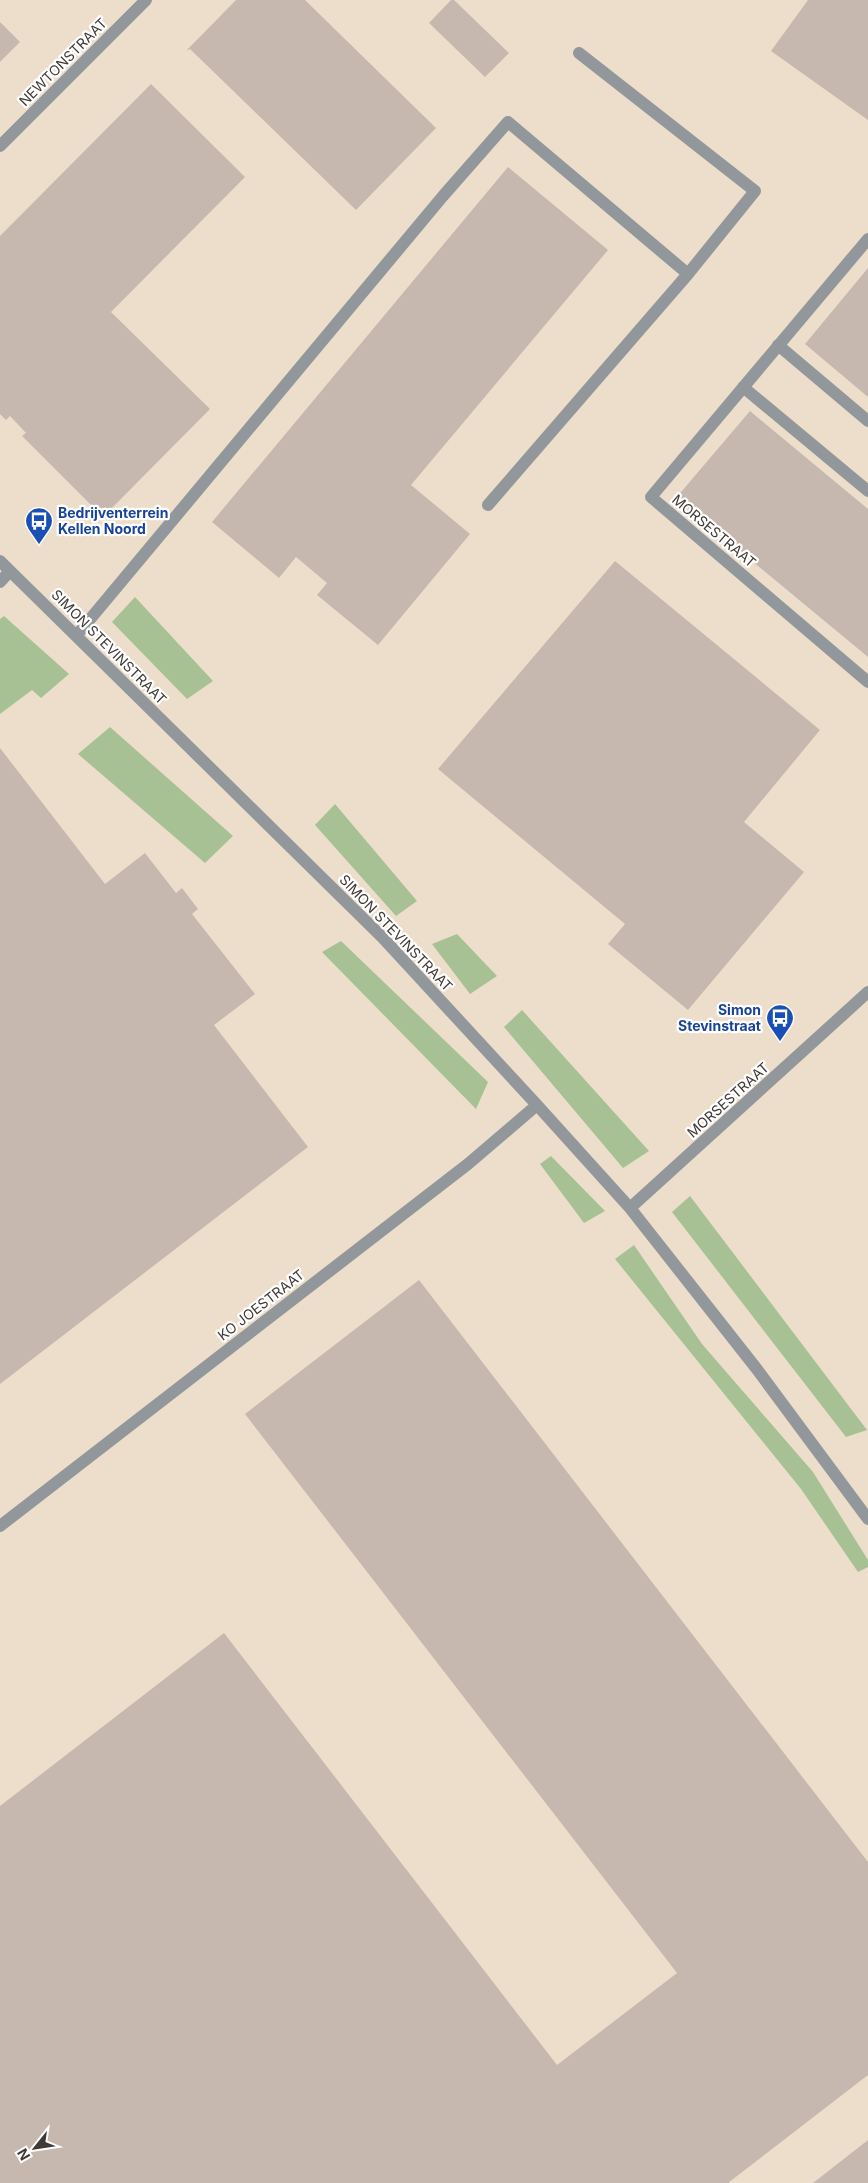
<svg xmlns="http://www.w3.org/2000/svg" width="868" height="2183" viewBox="0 0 868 2183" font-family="Inter,sans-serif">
<rect width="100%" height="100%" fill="#f6e8de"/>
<path fill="#eddecc" d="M0 0H868V2183H0Z"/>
<path fill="#a7c194" d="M135 597 213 681 187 699 112 622Z
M4 616 69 674 41 698 32 690 0 714V619Z
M110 727 233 836 205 863 78 754Z
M335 804 417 901 396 916 315 825Z
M457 934 497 976 470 994 432 944Z
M341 941 488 1082 476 1109 322 952Z
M522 1010 649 1151 623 1168 504 1027Z
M551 1156 605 1211 584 1223 540 1164Z
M690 1196 867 1430 846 1437 672 1212Z
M634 1245 702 1344 813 1472 868 1560V1567L858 1572 801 1489 615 1259Z"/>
<path fill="#c6b8af" d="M236 0H305L436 128 356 210 190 49 186 51Z
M451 0H454L509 53 485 77 429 23Z
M808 0H868V120L771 51Z
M0 22 20 42 0 62Z
M151 84 245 177 111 312 210 409 103 517 22 436 26 433 10 416 6 420 0 414V236Z
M508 167 608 250 411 485 470 534 378 645 317 595 327 583 296 557 279 578 212 522Z
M868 268V397L805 344Z
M750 411 868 509V657L676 498Z
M615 561 820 730 744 822 804 872 688 1010 608 944 625 924 438 769Z
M0 748 105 884 145 853 176 893 182 888 198 909 192 914 255 994 214 1025 308 1147 0 1384Z
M419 1280 868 1862V2075L728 2183H0V1806L224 1633 557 2065 677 1973 245 1414Z
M868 2140V2183H813Z"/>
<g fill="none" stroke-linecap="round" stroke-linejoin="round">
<path stroke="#91979b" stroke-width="12" d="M0 146 146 0
M868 239 651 497 868 682
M778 345 868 421
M743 387 868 491
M488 505 688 274 755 191 579 53
M0 561 382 937 537 1105 630 1208 756 1368 868 1519
M0 582 10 571
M76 636 443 196 508 122 688 274
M630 1208 868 992
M0 1526 468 1164 537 1105"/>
</g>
<defs>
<g id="bus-pin" transform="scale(1.4375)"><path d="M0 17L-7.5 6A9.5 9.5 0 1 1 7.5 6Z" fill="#1a4fb4" stroke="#fff"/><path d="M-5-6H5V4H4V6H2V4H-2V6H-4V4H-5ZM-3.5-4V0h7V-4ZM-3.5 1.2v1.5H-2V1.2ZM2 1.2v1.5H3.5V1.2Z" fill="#fff"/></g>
</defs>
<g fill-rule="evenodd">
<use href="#bus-pin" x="39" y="521"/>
<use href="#bus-pin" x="780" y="1018"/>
</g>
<g text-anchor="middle" stroke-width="4.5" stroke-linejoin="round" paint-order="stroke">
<g font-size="14" fill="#403a36" stroke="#fff">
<text transform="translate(63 62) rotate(-45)" y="5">NEWTONSTRAAT</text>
<text transform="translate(714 531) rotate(40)" y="5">MORSESTRAAT</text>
<text transform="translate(109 647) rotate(45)" y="5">SIMON STEVINSTRAAT</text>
<text transform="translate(396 933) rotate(46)" y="5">SIMON STEVINSTRAAT</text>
<text transform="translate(728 1100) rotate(-42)" y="5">MORSESTRAAT</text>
<text transform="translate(261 1305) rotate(-38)" y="5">KO JOESTRAAT</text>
</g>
<g font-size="14" font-weight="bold" fill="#164399" stroke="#fff" text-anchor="start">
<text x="58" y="518">Bedrijventerrein<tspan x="58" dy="16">Kellen Noord</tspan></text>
<text x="761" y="1015" text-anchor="end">Simon<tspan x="761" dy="16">Stevinstraat</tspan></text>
</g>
</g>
<g transform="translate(35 2148) rotate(240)" stroke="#ffffff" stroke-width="4" paint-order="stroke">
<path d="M0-4L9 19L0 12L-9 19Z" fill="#403a36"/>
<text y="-8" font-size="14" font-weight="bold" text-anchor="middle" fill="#403a36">N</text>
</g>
</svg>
